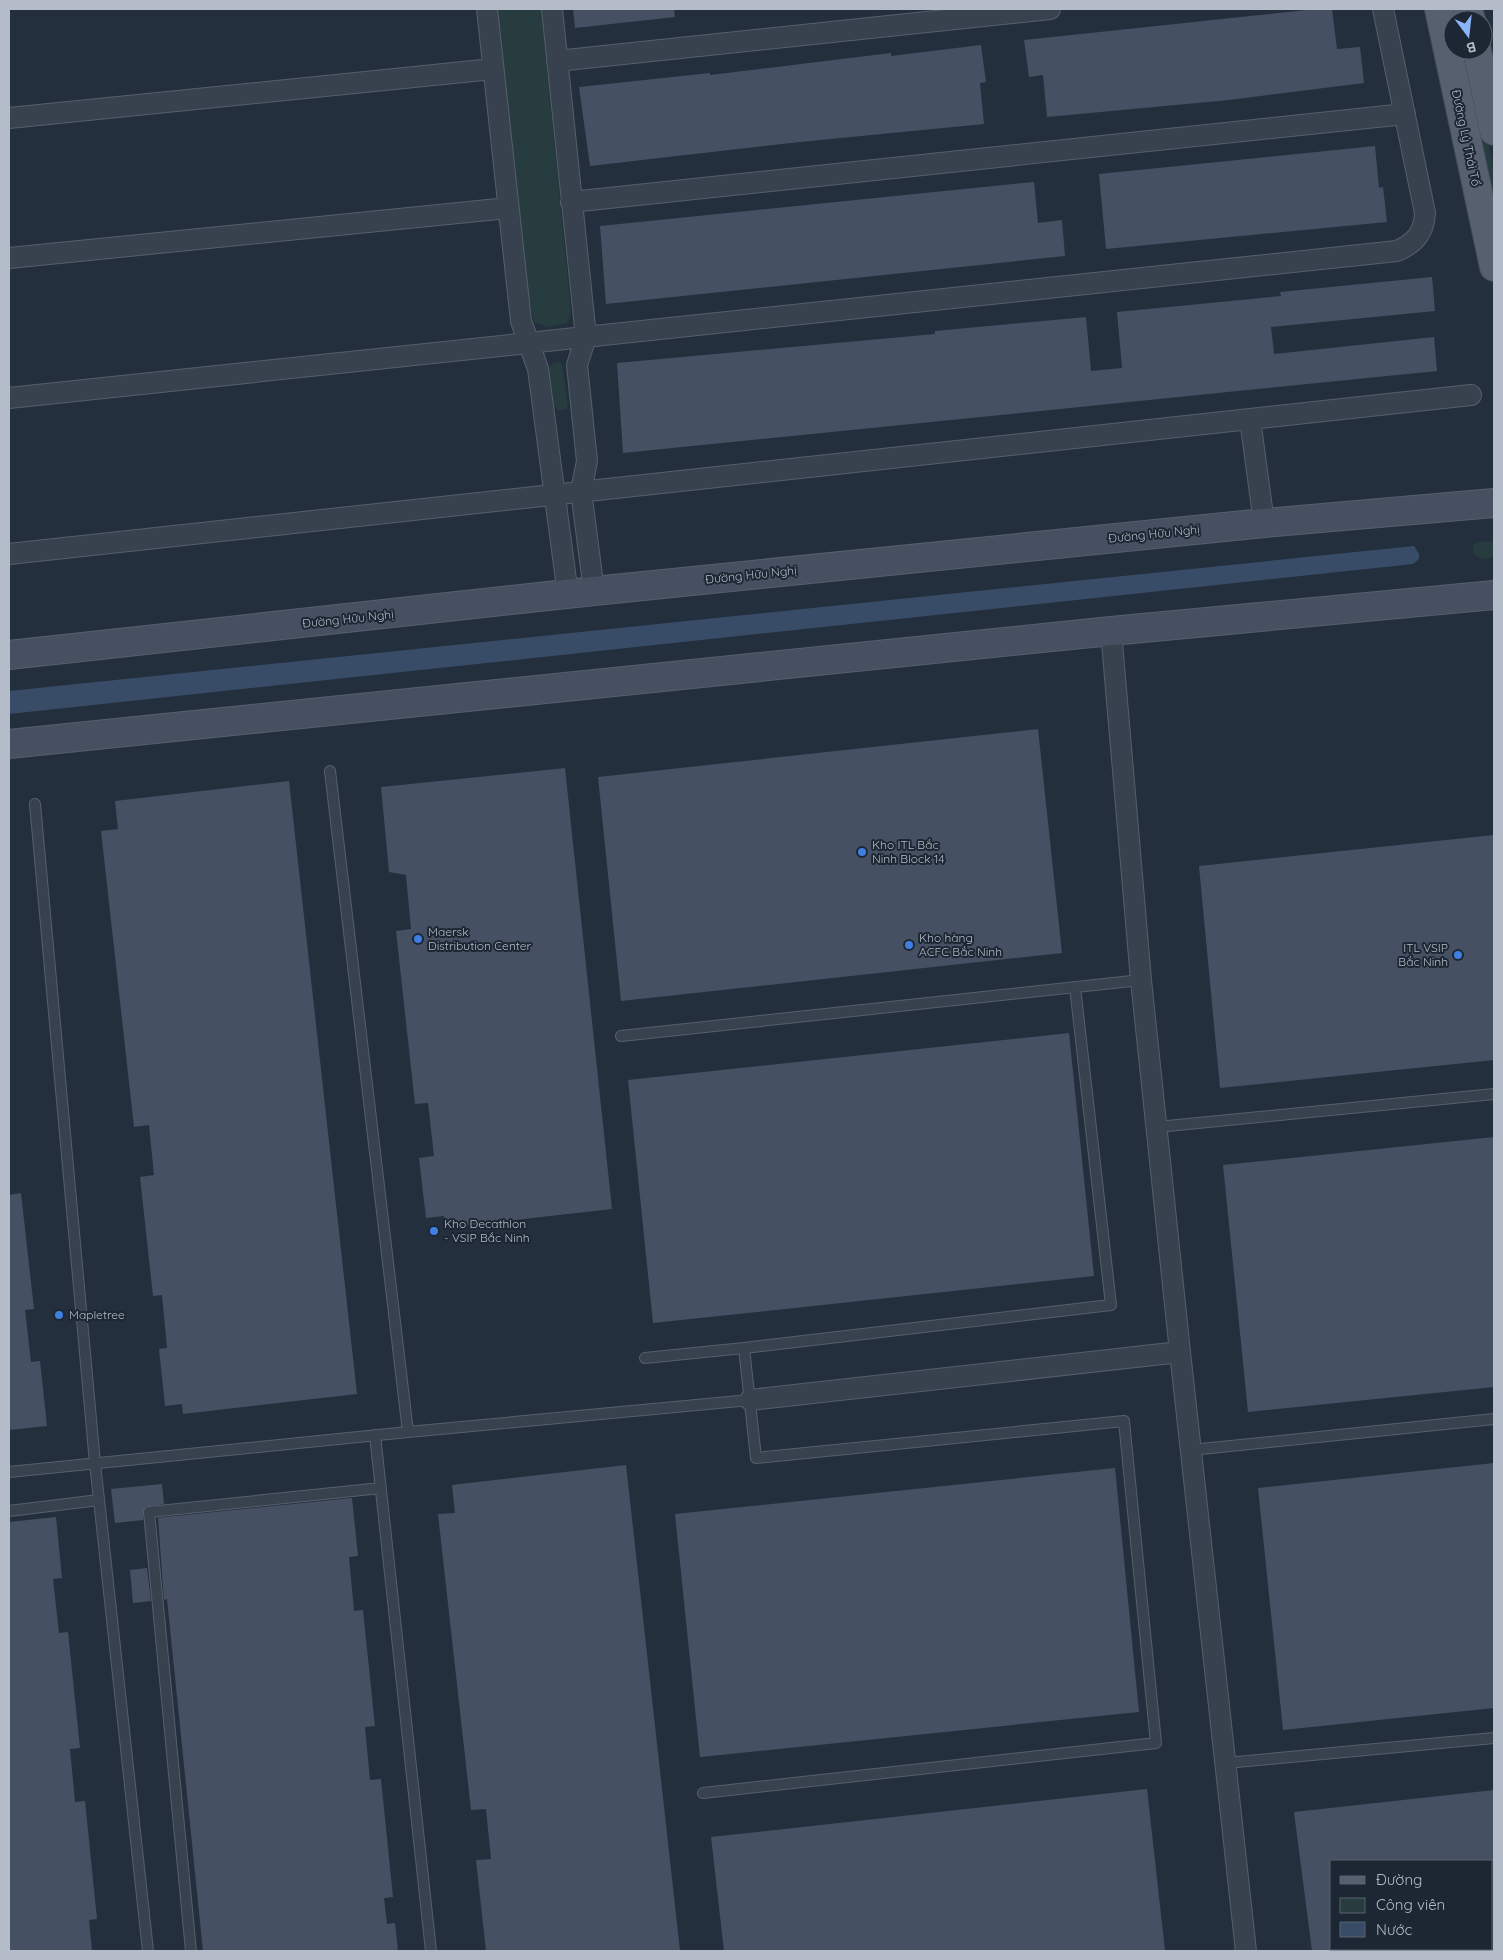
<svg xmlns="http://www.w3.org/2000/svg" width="1503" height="1960" viewBox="0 0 1503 1960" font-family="Quicksand,sans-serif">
<rect width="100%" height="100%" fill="#242f3e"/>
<path fill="#263c3f" d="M497 9H541L570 301 571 314 567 323 548 327 535 323 529 305Z
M1458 50H1469L1494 170V226Z
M560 362 562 365 568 406 566 409 559 410 554 407 549 368 553 363Z
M1494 541V557L1483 559 1473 554V545L1478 542Z"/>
<path fill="#394c67" d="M1414 546 1419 554V559L1413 564 9 714V691Z"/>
<path fill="#455162" d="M573 9H674L675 17 575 28Z
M1316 9H1332L1337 49 1360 47 1364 83 1229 100 1047 117 1043 75 1029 77 1024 40Z
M981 45 986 82 980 83 984 124 800 142 590 166 579 87 710 73V75L891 53V56Z
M1375 146 1379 188 1383 187 1387 222 1106 249 1099 174Z
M1034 182 1038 223 1062 220 1065 256 606 304 600 226Z
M1432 277 1435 311 1271 327 1274 354 1434 337 1437 371 623 453 617 363 935 334V331L1086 317 1091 371 1122 368 1117 312 1281 296 1280 292Z
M1038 729 1062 953 621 1001 598 777Z
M565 768 612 1209 445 1228 444 1216 426 1218 419 1158 434 1156 428 1103 415 1104 396 931 411 929 406 875 389 872 381 787Z
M289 781 357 1394 183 1414 182 1404 165 1406 159 1349 167 1348 162 1295 153 1296 140 1177 154 1175 149 1125 134 1127 101 831 118 829 115 801Z
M1494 835V1060L1220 1088 1199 866Z
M1069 1033 1094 1276 653 1323 628 1080Z
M1494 1137V1387L1248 1412 1223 1165Z
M21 1193 34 1309 25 1310 31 1362 40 1361 47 1426 9 1430V1195Z
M1494 1463V1708L1283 1730 1258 1488Z
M626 1465 680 1951H486L476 1860 491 1859 486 1809 471 1810 438 1514 455 1513 452 1485Z
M1115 1468 1139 1712 700 1757 675 1514Z
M162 1484 164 1504 145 1507 143 1520 115 1523 111 1489Z
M352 1498 358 1556 349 1557 354 1611 363 1610 375 1726 365 1727 370 1780 381 1779 393 1897 384 1898 387 1924 395 1923 398 1951H203L167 1599 164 1600 158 1518H156Z
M56 1517 62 1578 53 1579 59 1633 68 1632 80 1748 70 1749 75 1802 85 1801 97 1919 89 1920 92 1951H9V1522Z
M147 1568 151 1601 133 1603 130 1570Z
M1147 1789 1165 1951H724L711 1837Z
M1494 1790V1861H1332V1951H1312L1294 1812Z"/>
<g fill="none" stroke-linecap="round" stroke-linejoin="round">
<g stroke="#565f6c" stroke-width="12">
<path id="service" d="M330 771 408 1432
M35 804 95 1463 148 1951
M621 1036 1141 980
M1157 1127 1494 1094
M645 1358 744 1348
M375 1435 431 1951
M1191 1450 1494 1419
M9 1472 408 1432 750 1400
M9 1511 99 1500
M1226 1763 1494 1738
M703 1793 1156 1743 1124 1421 756 1458 744 1348 1111 1305 1075 987
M191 1951 149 1512 381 1488"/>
</g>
<g stroke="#565f6c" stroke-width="22">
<path id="minor" d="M487 9 521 321 538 369 568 595
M552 9 586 337 577 365 587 461 581 491 594 591
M557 61 1050 9
M9 118 493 69
M571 202 1405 114
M9 258 508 208
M9 398 1397 251C1415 243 1424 233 1425 213L1383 9
M1250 419 1264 523
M9 554 1471 395
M1180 1352 1246 1951
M750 1400 1180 1352 1141 980 1111 631"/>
</g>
<g stroke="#565f6c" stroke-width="30">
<path id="secondary" d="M9 655 594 591 1264 523 1494 503
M9 744 1111 631 1494 595"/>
</g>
<g stroke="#414a57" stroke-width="30">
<path id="primary" d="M1439 9 1494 267
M1468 9 1471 20
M1477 50 1494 131"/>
</g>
<use href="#service" stroke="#38414e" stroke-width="10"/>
<use href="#minor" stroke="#38414e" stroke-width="20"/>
<use href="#secondary" stroke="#465061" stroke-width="28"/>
<use href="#primary" stroke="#56606e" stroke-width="28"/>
</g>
<g fill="#3f7fe0" stroke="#1d2633" stroke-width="2">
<circle cx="862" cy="852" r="5"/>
<circle cx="418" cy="939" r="5"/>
<circle cx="909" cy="945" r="5"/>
<circle cx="1458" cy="955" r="5"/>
<circle cx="434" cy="1231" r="5"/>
<circle cx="59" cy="1315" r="5"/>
</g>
<g text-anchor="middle" stroke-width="4" stroke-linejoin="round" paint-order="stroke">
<g font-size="12" fill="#b4bcc9" stroke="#1d2633">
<text transform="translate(1466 138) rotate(78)" y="4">Đường Lý Thái Tổ</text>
<text transform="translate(1154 534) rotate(-6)" y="4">Đường Hữu Nghị</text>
<text transform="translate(751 575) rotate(-6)" y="4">Đường Hữu Nghị</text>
<text transform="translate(348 619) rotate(-6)" y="4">Đường Hữu Nghị</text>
</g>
<g font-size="12" fill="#b4bcc9" stroke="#1d2633" text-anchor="start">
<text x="872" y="849">Kho ITL Bắc<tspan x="872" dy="14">Ninh Block 14</tspan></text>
<text x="428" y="936">Maersk<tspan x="428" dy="14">Distribution Center</tspan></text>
<text x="919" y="942">Kho hàng<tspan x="919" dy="14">ACFC Bắc Ninh</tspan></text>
<text x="1448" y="952" text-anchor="end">ITL VSIP<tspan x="1448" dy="14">Bắc Ninh</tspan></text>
<text x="444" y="1228">Kho Decathlon<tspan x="444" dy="14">- VSIP Bắc Ninh</tspan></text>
<text x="69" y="1319">Mapletree</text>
</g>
</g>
<rect width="1503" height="1960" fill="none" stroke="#b4bcc9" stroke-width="20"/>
<rect x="1330" y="1860" width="162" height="90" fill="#1d2633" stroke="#59626f"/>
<rect x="1340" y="1876" width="25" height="8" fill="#56606e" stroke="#59626f"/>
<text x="1376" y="1885" font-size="15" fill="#b4bcc9">Đường</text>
<rect x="1340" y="1898" width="25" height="15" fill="#263c3f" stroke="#59626f"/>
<text x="1376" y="1910" font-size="15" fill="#b4bcc9">Công viên</text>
<rect x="1340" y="1922" width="25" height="15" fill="#394c67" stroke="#59626f"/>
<text x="1376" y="1935" font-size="15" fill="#b4bcc9">Nước</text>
<g transform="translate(1468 35) rotate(165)"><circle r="24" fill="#1d2633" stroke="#59626f"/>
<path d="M0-4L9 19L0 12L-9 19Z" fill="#8ab4f8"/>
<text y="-8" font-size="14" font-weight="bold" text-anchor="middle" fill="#b4bcc9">B</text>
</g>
</svg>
